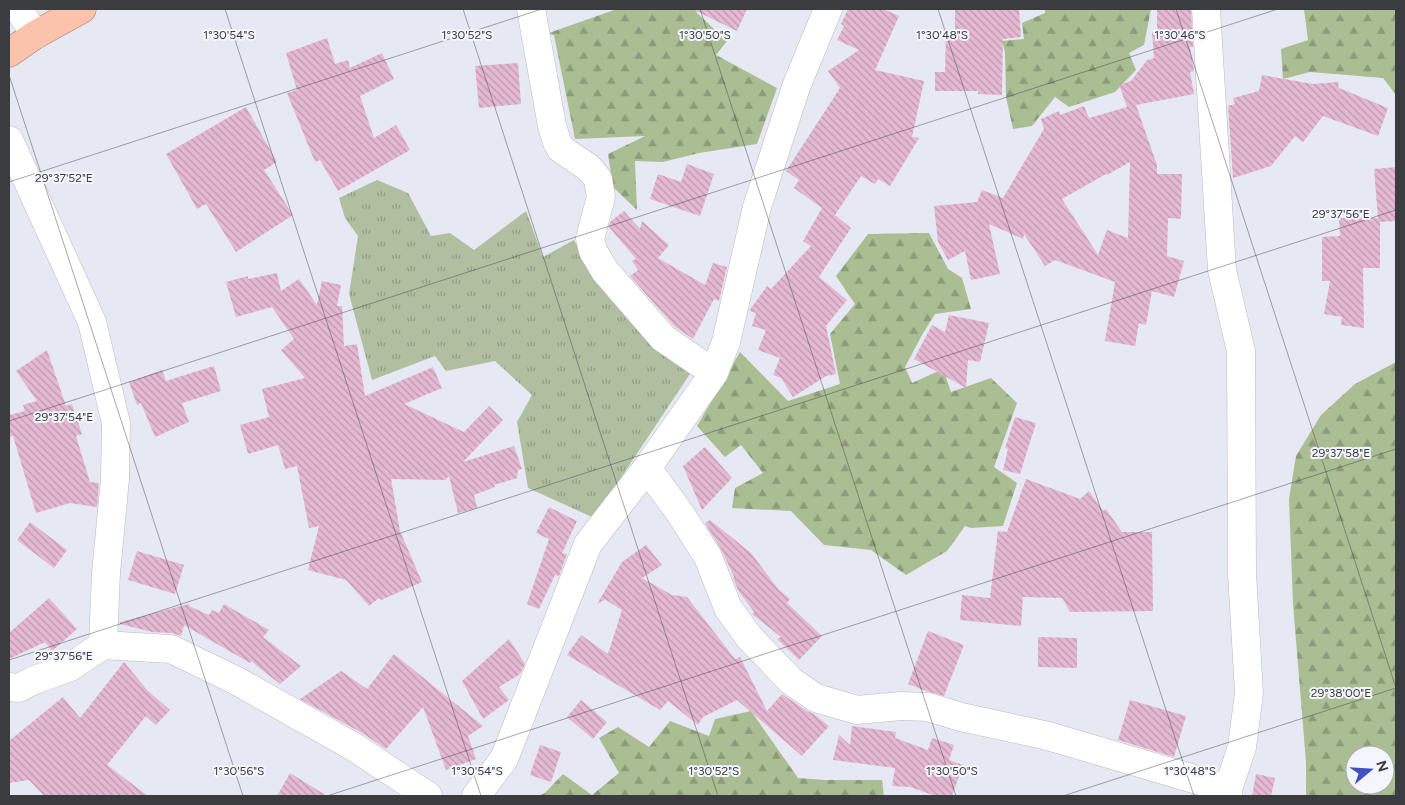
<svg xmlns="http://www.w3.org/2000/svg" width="1405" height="805" viewBox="0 0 1405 805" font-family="Figtree,sans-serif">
<defs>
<pattern id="grass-tufts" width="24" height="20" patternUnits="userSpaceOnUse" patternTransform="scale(1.25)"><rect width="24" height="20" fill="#b1bfa1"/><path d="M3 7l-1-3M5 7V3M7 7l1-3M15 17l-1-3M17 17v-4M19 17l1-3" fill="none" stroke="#919c85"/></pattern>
<pattern id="forest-firs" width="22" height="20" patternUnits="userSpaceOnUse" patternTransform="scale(1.25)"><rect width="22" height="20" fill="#abbd93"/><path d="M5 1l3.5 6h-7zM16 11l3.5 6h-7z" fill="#8c9b79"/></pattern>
<pattern id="building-back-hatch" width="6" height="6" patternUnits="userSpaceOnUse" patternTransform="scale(1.25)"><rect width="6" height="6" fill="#e6b9d2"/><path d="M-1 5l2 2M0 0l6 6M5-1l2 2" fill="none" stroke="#bc98ac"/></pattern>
</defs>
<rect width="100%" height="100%" fill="#e6e9f3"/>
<path fill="url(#grass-tufts)" d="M377 180 408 193 431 236 450 233 474 250 526 211 543 257 574 240 589 267 692 371 594 518 528 488 517 422 532 395 495 361 446 371 435 356 372 380 349 294 358 236 345 218 339 198Z"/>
<path fill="url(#forest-firs)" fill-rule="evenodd" d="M617 9H696L697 13 727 41 716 55 777 88 757 144 699 153 663 162 635 161 637 210 613 187 608 154 645 136 575 139 554 35 546 34Z
M1045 9H1151L1144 45 1129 53 1136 70 1115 92 1069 107 1055 97 1032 126 1013 129 1006 97 1005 52 1002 41 1024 39 1022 23 1045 13Z
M1304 9H1396V95L1383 78 1310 72 1283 79 1281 49 1308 40Z
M929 233 948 269 962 278 971 309 935 314 922 335 905 367 912 383 943 369 951 392 991 378 1017 403 994 467 1017 483 1003 526 971 528 965 526 947 551 906 575 871 550 824 545 791 511 732 508 735 488 763 473 741 445 725 457 697 426 740 352 788 401 840 384 830 334 855 304 836 276 868 234Z
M1396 362V796H1306V762L1293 604 1289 499 1296 456 1321 415 1355 384ZM1355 755H1385V785H1355Z
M751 711 798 778 825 780H882L884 796H538L545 793 563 774 592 795 619 773 599 738 618 727 649 747 670 721 709 736 715 719Z"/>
<path fill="url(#building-back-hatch)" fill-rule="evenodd" d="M692 9H747L737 31Z
M848 9H883L899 16 875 70 924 81 912 137 919 138 890 186 878 179 875 184 861 176 835 215 851 228 819 277 847 300 826 326 836 374 826 376 793 397 781 378 773 375 780 358 758 350 766 330 752 326 756 313 749 311 767 286 771 289 811 246 803 241 822 208 794 188 799 180 786 171 840 88 828 71 859 50 837 40 844 26 841 24Z
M955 9H1019L1021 37 1003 39 1002 95 978 94V91H935V72H945L946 32H955Z
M1157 9H1191L1193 47H1190L1194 71 1190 72 1194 94 1136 105 1157 165V174H1182L1181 219 1168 218 1167 256 1184 261 1174 297 1152 291 1146 325 1139 323 1135 346 1105 341 1115 282 1055 260 1045 266 1024 234 1023 239 989 224 1000 274 971 280 965 251 948 260 938 242 934 206 977 202 982 190 1003 198 1044 129 1041 119 1059 111 1060 115 1084 106 1089 118 1127 107 1119 85 1131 81 1147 60 1154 58 1152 32H1157ZM1130 162 1128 238 1107 230 1098 255 1062 199 1106 174 1107 175Z
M327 38 335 64 348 60 350 68 382 53 394 79 360 96 374 138 396 125 410 150 338 191 320 160 315 162 287 93 297 90 286 53Z
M518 63 521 104 479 108 475 66Z
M1262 75 1313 84 1338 82 1339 88 1388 108 1378 136 1323 116 1303 142 1295 136 1271 166 1233 178 1228 106 1235 104 1233 98 1259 91Z
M246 107 277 162 264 170 293 215 236 252 206 204 197 209 166 154Z
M687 164 714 174 700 216 650 199 658 174 681 182Z
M1396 167V221L1380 222V268H1363L1364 328 1341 325 1342 317 1324 314 1330 281H1322V237L1340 236 1339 218H1378L1374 169Z
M624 211 640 229 642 221 669 245 658 258 705 285 713 263 727 267 719 301 714 299 693 339 674 326 630 276 638 270 632 261 636 259 609 227 610 222Z
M277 273 281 291 299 279 317 305 322 281 341 285 337 306H342L344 346 357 344 365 396 433 367 442 388 404 404 464 432 489 406 503 420 463 462 514 446 522 469 518 470 517 478 494 485 495 487 474 495 477 508 458 513 449 476 445 480 391 479 400 531 422 582 381 600 379 598 369 606 346 580 308 570 319 526 309 528 297 466 285 469 278 445 248 454 240 425 269 417 262 389 305 378 281 350 294 339 272 307 236 317 226 282 248 276V279Z
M949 315 989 323 980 362 968 360 966 388 914 359 932 325 945 332Z
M47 350 66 406 72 404 82 434 76 436 90 482 99 483 97 507 70 503 36 513 13 436 9 437V415L25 411 23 405 37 401 16 371Z
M214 366 221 391 182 403 189 422 155 437 141 403 137 405 129 382 162 370 166 381Z
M1015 417 1036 423 1020 474 1003 470 1008 449 1005 448Z
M705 447 732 478 702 510 683 466Z
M1026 479 1080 499 1089 491 1103 511 1106 509 1122 532H1152L1153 611 1070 612 1062 598 1023 597 1021 626 960 620 962 595 990 598 998 531 1007 532Z
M549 507 577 521 562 553 567 554 559 576 555 575 539 609 527 604 549 539 536 533Z
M710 520 751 553 779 590 790 599 787 603 822 636 799 660 777 639 781 637 752 614 754 612 738 590 733 578 734 577 722 551 705 523Z
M30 522 67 550 54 568 17 540Z
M646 545 662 565 642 578 672 595 687 597 735 659 740 657 767 711 782 694 807 711 814 714 829 726 802 756 737 700 703 717 698 725 668 701 660 710 567 655 581 635 608 654 622 610 606 600V599L597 604 622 562Z
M137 551 184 565 175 594 128 580Z
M49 598 77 629 52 651 45 642 9 659V633Z
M189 604V606L209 615 212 610 219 613 224 604 269 630 263 637 301 666 280 684 251 661 250 663 184 625 181 636 172 633 152 632 120 624V622Z
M928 631 964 645 944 696 926 691 908 684Z
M1038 637 1077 638V668L1038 667Z
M509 639 525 664 520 674 499 687 509 700 483 719 462 681Z
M394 654 483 726 468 736 476 759 446 770 423 707 386 749 362 733 300 699 341 671 367 689Z
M124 662 148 691 170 710 156 725 146 716 107 765 148 796H44L29 780 9 783V741L63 697 80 718Z
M581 700 607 722 593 739 567 717Z
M1130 700 1186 716 1174 757 1118 740Z
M852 726 896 732 895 738 928 750 932 738 954 745 949 760 963 765 952 796H936L910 787 892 786 895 768 833 760 839 735 850 745Z
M540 745 561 752 551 782 530 775Z
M290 773 327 796H277Z
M1256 774 1275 778 1271 796H1252Z"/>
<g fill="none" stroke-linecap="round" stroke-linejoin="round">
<g stroke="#b7bac3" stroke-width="29">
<path id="minor" d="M19 9 35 35
M531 9 552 126 557 142 561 149 589 168 598 179 601 197 590 238 593 251 605 271 663 338 714 373
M1206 9 1222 270 1241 351 1242 573 1249 693 1242 747 1228 789V796
M9 140 92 322 116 423 115 479 106 573 103 645
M647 468 680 513 708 557 728 608 749 637 791 681 816 698 857 710 902 706 928 707 961 717 1048 736 1228 789
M9 687 19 688 32 681 70 667 103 645 171 649 237 681 354 747 428 796
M476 796 504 759 588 544 647 468 714 373 726 342 757 207 796 87 828 9"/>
</g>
<g stroke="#b67a61" stroke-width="29">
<path id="major" d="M9 53 35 35 82 9"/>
</g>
<use href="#minor" stroke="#fff" stroke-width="28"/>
<use href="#major" stroke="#fbc3ab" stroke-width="28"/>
</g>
<path fill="none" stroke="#3b3c40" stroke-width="1" stroke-opacity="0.45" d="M225 9 481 796M463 9 718 796M700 9 956 796M938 9 1194 796M1176 9 1396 688M9 75 243 796M9 182 542 9M9 421 1278 9M9 660 1396 210M327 796 1396 449M1063 796 1396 688"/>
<g font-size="12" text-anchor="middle" fill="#3b3c40" stroke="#f4f6fe" stroke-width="4" stroke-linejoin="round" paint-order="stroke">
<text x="229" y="39">1°30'54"S</text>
<text x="467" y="39">1°30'52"S</text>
<text x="705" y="39">1°30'50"S</text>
<text x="942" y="39">1°30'48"S</text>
<text x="1180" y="39">1°30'46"S</text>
<text x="64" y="182">29°37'52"E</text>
<text x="1341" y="218">29°37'56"E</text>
<text x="64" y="421">29°37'54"E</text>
<text x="1341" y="457">29°37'58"E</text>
<text x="64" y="660">29°37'56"E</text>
<text x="1341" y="697">29°38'00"E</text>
<text x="239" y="775">1°30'56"S</text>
<text x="477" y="775">1°30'54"S</text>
<text x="714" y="775">1°30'52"S</text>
<text x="952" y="775">1°30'50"S</text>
<text x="1190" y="775">1°30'48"S</text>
</g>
<rect width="1405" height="805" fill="none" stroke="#3b3c40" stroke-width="20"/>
<g transform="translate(1370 770) rotate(72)"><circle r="24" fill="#f4f6fe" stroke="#aaacb2"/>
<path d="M0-4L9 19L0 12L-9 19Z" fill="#4150c4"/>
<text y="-8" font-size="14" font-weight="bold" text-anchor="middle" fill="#3b3c40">N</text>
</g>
</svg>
